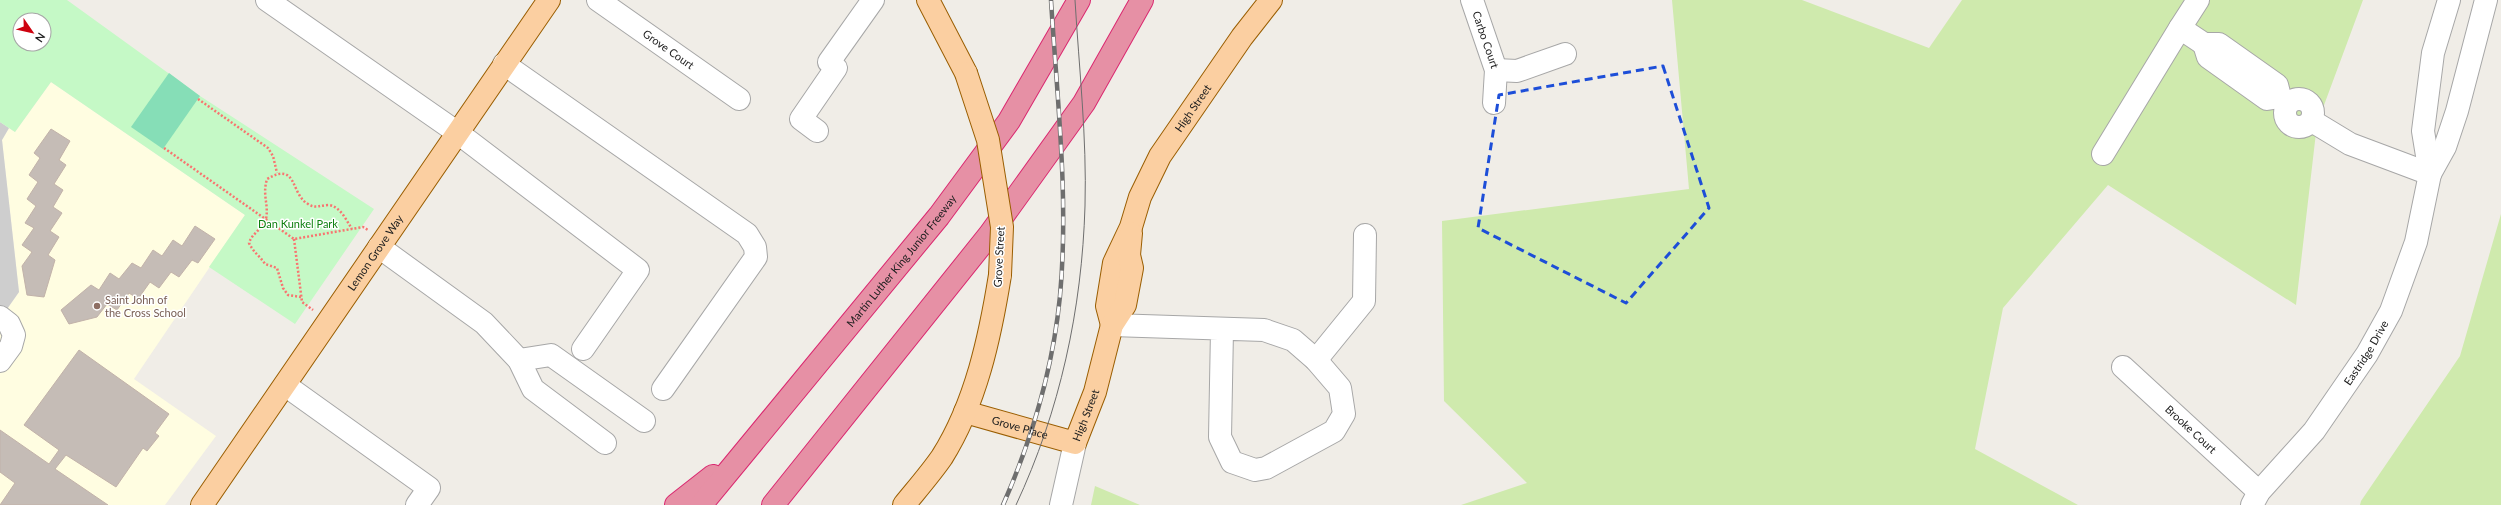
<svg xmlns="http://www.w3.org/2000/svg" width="2501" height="505" viewBox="0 0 2501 505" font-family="Lato,sans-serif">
<rect width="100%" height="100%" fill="#f0ede7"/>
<path fill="#fffde1" d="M51 82 245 215 134 379 216 436 165 505H0V319L19 292 2 140 9 128 15 132Z"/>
<path fill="#cecece" d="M0 122 9 128 2 140 19 292 0 319Z"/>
<path fill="#cfeaad" d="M1672 0H1802L1929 48 1962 0H2363L2317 124 2296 305 2108 185 2003 308 1975 449 2078 505H1461L1527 483 1444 401 1442 221 1689 189Z
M2501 214V505H2360L2361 501 2460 356Z
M1095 486 1140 505H1091Z"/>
<path fill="#c5f9c6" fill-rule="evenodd" d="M0 0H67L200 96 374 209 295 324 209 267 245 215 51 82 15 132 0 122ZM20 20H44V44H20Z"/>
<path fill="#86deb7" d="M169 73 200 96 163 149 131 127Z"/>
<path fill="#c5bcb6" stroke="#c2b2a9" d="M51 129 70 141 59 160 66 165 54 184 63 190 53 207 62 213 50 231 59 237 48 255 55 260 44 297 27 295 22 266 32 252 22 245 34 228 25 223 36 206 27 199 38 182 29 175 40 158 34 153Z
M195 226 215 239 198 263 192 260 179 277 171 272 159 288 150 282 138 299 129 293 117 310 107 304 97 317 69 324 61 310 91 285 99 290 110 273 119 279 132 263 141 268 153 250 162 256 173 240 182 246Z
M79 350 169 414 155 433 159 436 147 451 143 448 116 487 66 455 55 469 108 505H0L15 483 0 472V430L49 464 59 450 24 425Z"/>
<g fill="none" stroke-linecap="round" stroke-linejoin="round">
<g stroke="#a7a7a7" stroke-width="24">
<g id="minor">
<path d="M267 0 458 133 638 270 583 349"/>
<path id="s1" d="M598 0 739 99"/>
<path id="s2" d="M1472 0 1496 70 1494 103"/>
<path d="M2180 28 2198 0"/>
<path d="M2204 44 2208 57 2267 99 2280 97"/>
<path d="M504 64 747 234 755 247 756 257 663 389"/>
<path d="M1496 70 1517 71 1565 54"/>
<circle cx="2299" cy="113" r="14"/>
<path d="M2312 121 2350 144 2430 174"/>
<path d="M817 131 801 119 836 68 829 62 873 0"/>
<path d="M2103 154 2180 28 2204 44H2219L2277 85 2280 97 2287 104"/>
<path d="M2430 174 2423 131 2433 53 2449 0"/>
<path d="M379 247 484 323 519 360 533 389 605 443"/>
<path d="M0 317 9 324 14 335 11 346 0 361"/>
<path d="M1112 325 1264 330 1293 340 1316 360 1340 388 1344 414 1334 431 1266 468 1255 470 1232 462 1220 437 1222 330"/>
<path d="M519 360 551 355 644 421"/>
<path d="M1316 360 1364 301 1365 235"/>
<path id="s3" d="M2123 367 2259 492"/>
<path d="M285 385 429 488 417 505"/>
<path d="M1061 505 1075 443"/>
<path id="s4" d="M2252 505 2259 492 2314 431 2367 354 2391 311 2416 242 2430 174 2445 147 2457 111 2486 0"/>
</g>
</g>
<g stroke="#9a5e02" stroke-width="24">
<g id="major">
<path d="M928 0 966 73"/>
<path id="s5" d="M1112 325 1107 306 1114 263 1131 227 1140 197 1160 156 1242 37 1271 0"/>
<path id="s6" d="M965 412 1075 443 1095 392 1112 325 1125 305 1132 268 1129 255 1131 233"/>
<path id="s7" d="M202 505 549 0"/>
<path d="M904 505C917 489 931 473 942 457 976 403 990 337 1000 275"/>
</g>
</g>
<g stroke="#da2870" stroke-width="24">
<g id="highway">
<path d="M676 505 713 476"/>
<path id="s8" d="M701 505 939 216 1009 121 1079 0"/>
<path d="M773 505 990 234 1084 103 1142 0"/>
</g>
</g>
<path stroke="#f87570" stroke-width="2.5" stroke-dasharray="2 2" stroke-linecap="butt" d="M198 99 268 148 273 156 277 173
M164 148 294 239 363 227 368 230
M294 239 302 302 313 310
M301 297 288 295 283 288 277 268 265 264C260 256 253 252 249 243 252 233 263 229 266 219 269 204 262 196 267 179 298 161 290 194 308 204 315 209 321 205 329 205 341 207 346 220 352 229"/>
<use href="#minor" stroke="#fff" stroke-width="22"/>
<use href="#major" stroke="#fbcfa1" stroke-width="22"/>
<use href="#highway" stroke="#e690a5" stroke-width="22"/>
<path stroke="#6e6e6e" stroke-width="1" d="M1016 505C1060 411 1082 309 1085 206 1087 138 1079 68 1075 0"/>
<g stroke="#6e6e6e" stroke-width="4.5">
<path id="rail" d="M1003 505C1032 439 1053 368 1060 296 1069 198 1057 98 1051 0"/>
</g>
<use href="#rail" stroke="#fff" stroke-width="3" stroke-dasharray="9" stroke-linecap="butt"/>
<g stroke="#9a5e02" stroke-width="24" stroke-linecap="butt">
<path id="major-bridge" d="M966 73 988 140 1002 227 1000 275"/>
</g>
<use href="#major-bridge" stroke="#fbcfa1" stroke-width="22"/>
</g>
<path fill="none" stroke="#1d4ed8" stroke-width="3" stroke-dasharray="8 5" stroke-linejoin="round" d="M1663 66 1709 208 1626 303 1478 228 1499 95Z"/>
<circle fill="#8d6e63" stroke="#fff" stroke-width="1.5" cx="97" cy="306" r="4"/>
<g text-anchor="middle" stroke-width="3" stroke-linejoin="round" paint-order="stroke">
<g font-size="11" fill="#202020" stroke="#fff">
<text dy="4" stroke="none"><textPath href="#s2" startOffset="42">Carbo Court</textPath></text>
<text dy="4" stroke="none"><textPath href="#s1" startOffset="86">Grove Court</textPath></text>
<text dy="4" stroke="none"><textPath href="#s5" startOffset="238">High Street</textPath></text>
<text dy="4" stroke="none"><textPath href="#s7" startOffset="306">Lemon Grove Way</textPath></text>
<text transform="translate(999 257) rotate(-87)" y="4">Grove Street</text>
<text dy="4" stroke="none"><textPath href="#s8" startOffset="316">Martin Luther King Junior Freeway</textPath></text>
<text dy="4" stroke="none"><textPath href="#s4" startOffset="191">Eastridge Drive</textPath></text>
<text dy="4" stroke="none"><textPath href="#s6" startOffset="144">High Street</textPath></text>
<text dy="4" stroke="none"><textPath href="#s6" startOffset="57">Grove Place</textPath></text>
<text dy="4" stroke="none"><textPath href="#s3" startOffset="92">Brooke Court</textPath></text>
</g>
<g font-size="11" fill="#0d7f0f" stroke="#fff">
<text x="298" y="228">Dan Kunkel Park</text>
</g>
<g font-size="11" fill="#785e54" stroke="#fff" text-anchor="start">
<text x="105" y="304">Saint John of<tspan x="105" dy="13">the Cross School</tspan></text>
</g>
</g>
<g transform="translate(32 32) rotate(124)"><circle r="19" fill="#ffffff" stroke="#a6a6a6"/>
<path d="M0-3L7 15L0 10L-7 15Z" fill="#ce020f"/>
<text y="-6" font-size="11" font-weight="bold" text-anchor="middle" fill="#202020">N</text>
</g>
</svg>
